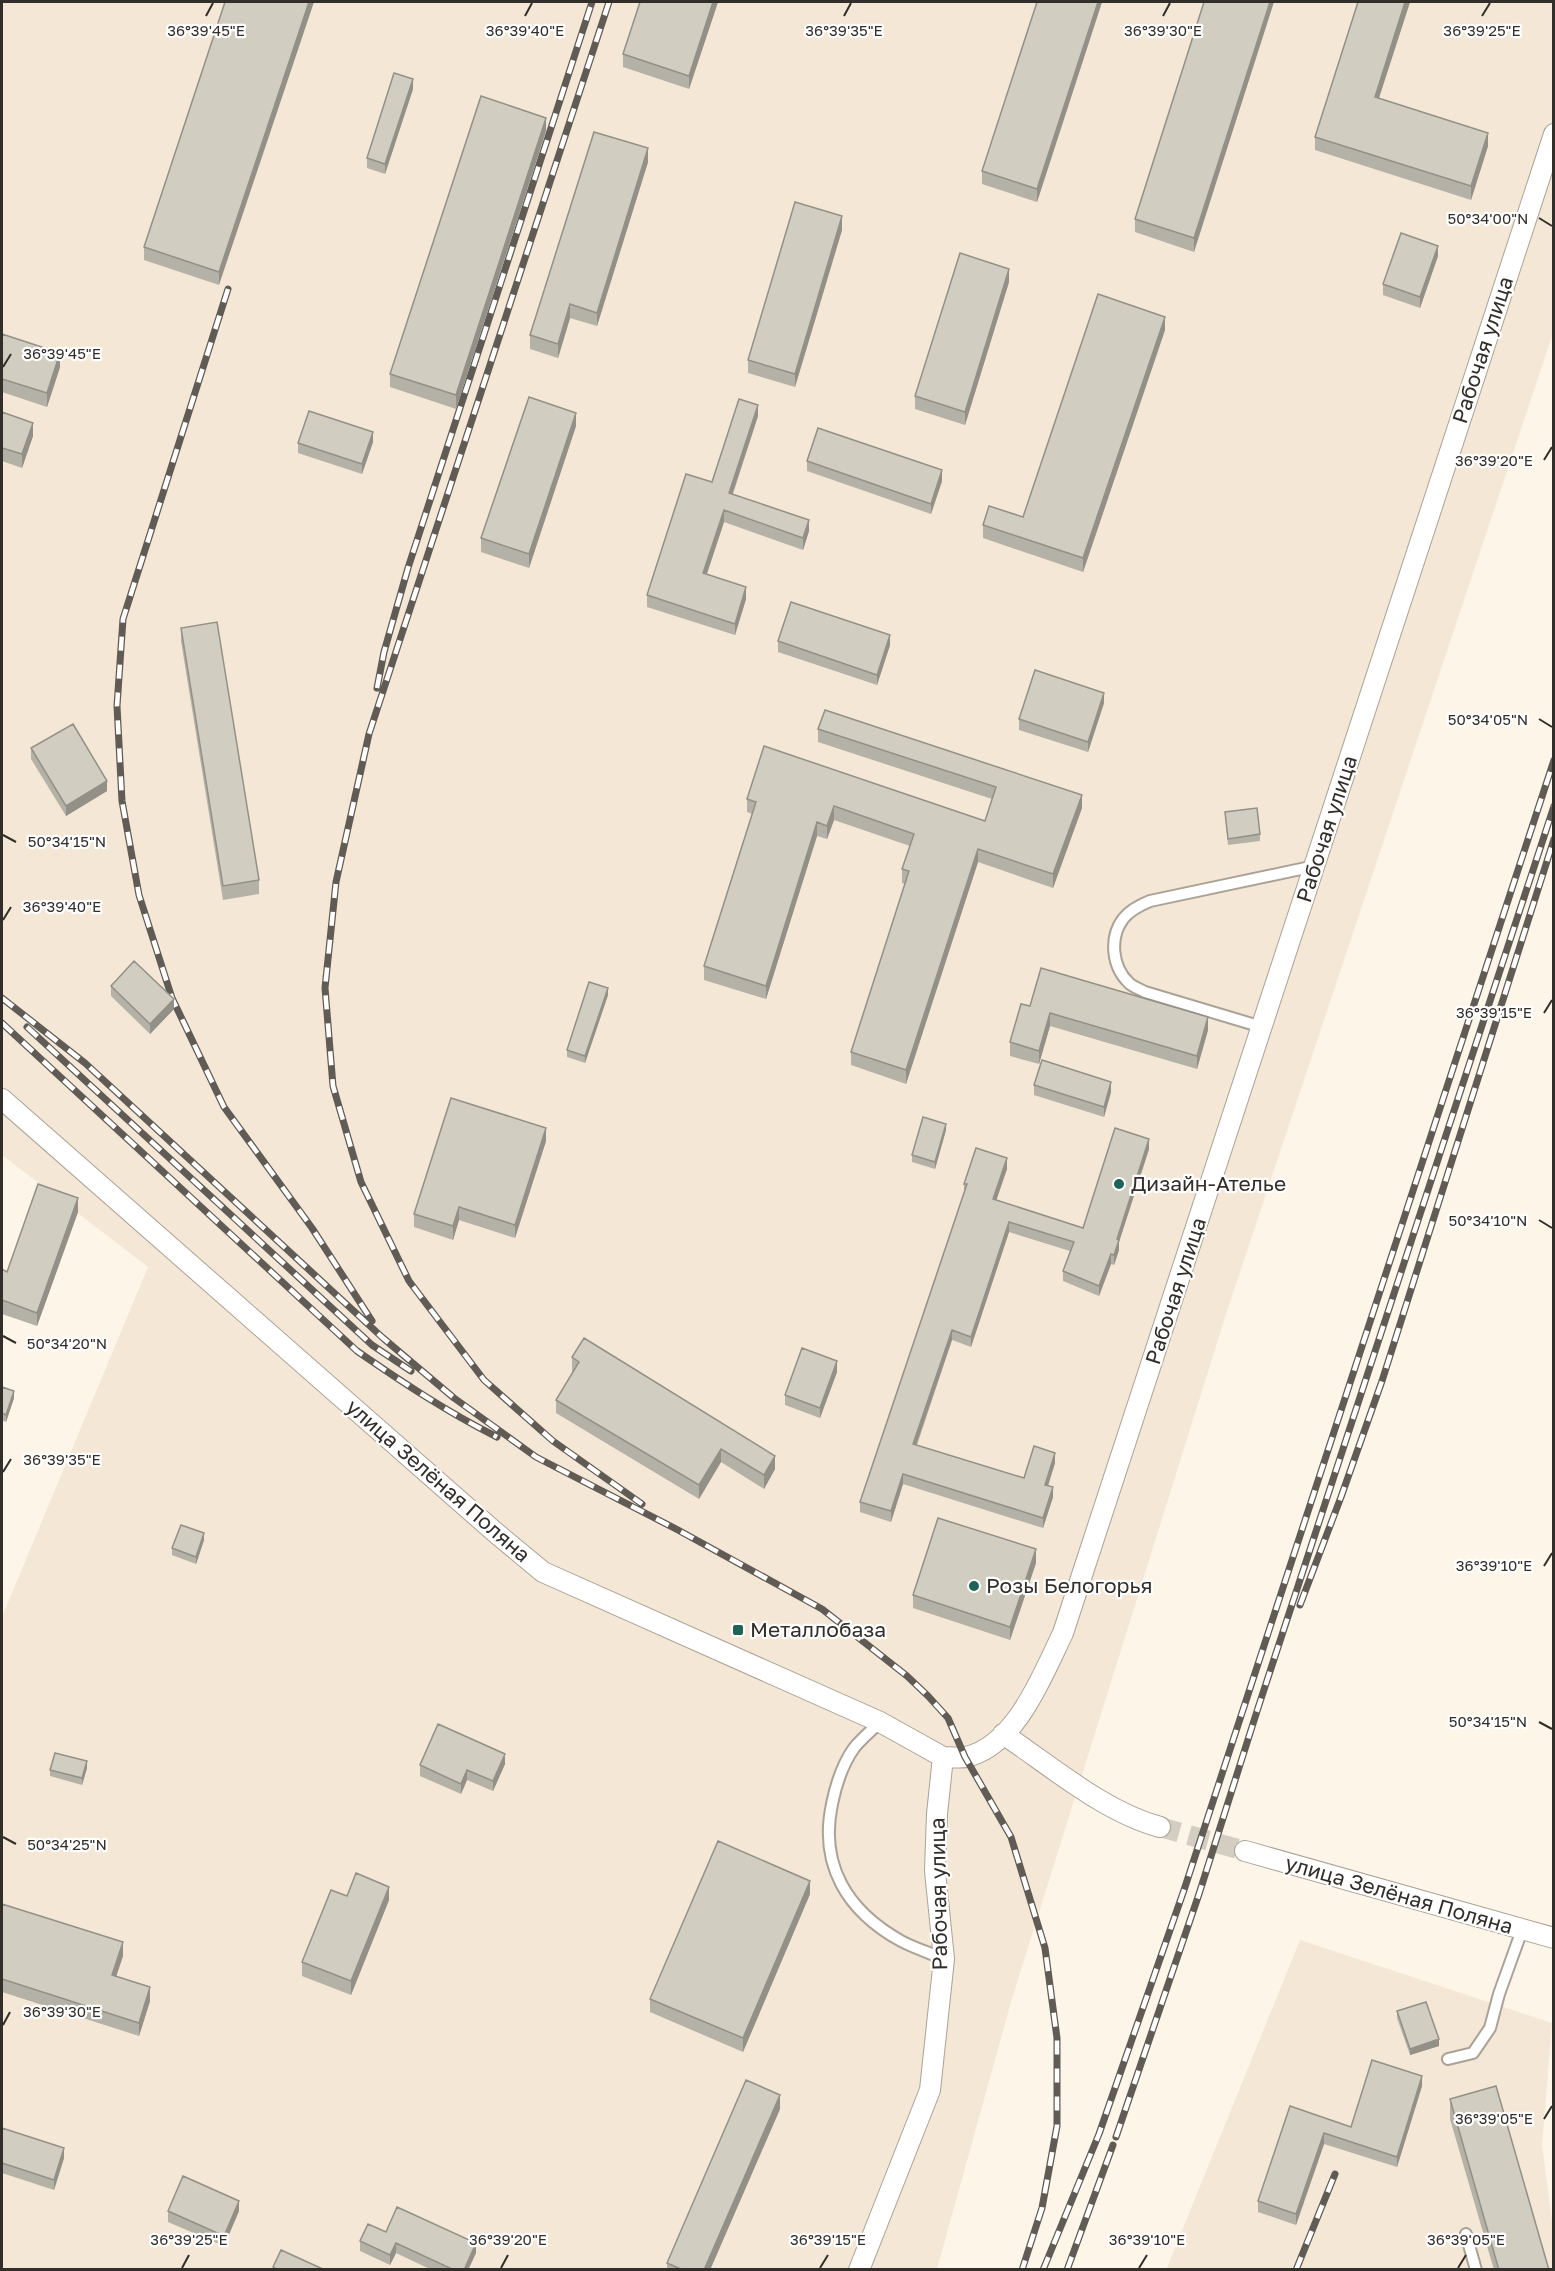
<svg xmlns="http://www.w3.org/2000/svg" width="1555" height="2271" viewBox="0 0 1555 2271" font-family="'Golos Text',sans-serif">
<rect width="100%" height="100%" fill="#fdf5e8"/>
<path fill="#f4e7d5" d="M2 2H1553V333L1227 1311 1011 2002 937 2269 2 2270V1617L148 1267 2 1155Z
M1300 1940 1552 2023 1542 2145 1553 2229V2269L1166 2270Z"/>
<g fill="none" stroke-linecap="round" stroke-linejoin="round">
<path stroke="#d4cdc2" stroke-width="20" stroke-dasharray="20 10" stroke-linecap="butt" d="M1160 1827 1245 1851"/>
<g stroke="#aaa296" stroke-width="14">
<path id="service" d="M1262 1027 1145 992C1140 989 1133 987 1129 983 1112 967 1109 938 1123 919 1130 910 1140 905 1150 901L1315 866
M880 1722C871 1731 861 1739 854 1748 842 1765 836 1784 832 1804 819 1865 847 1911 901 1941 914 1948 930 1953 944 1959
M1448 2059 1473 2053 1490 2028 1499 1994 1522 1930
M1466 2234 1476 2270"/>
</g>
<g stroke="#aaa296" stroke-width="22">
<path id="minor" d="M2 1099 496 1533 543 1572 880 1722 943 1757
M1003 1734C1051 1766 1104 1812 1160 1827
M1245 1851 1554 1938
M859 2270 930 2090 944 1959 935 1871 937 1814 943 1757C950 1757 959 1758 966 1757 1016 1746 1043 1674 1063 1633L1554 134"/>
</g>
<use href="#service" stroke="#fff" stroke-width="10"/>
<use href="#minor" stroke="#fff" stroke-width="20"/>
<g stroke="#605b55" stroke-width="7">
<path id="rail" d="M609 2 369 734 336 882 325 988 333 1086 361 1182 409 1281 484 1380 553 1441 642 1504
M228 289 123 619 117 706 122 801 139 895 172 998 224 1107 312 1228 372 1321
M377 688 384 652 408 568 592 2
M2 998 85 1063 383 1338 454 1398 536 1457 678 1530 822 1609 907 1676 928 1696 948 1718 965 1757 1011 1837 1045 1948 1057 2038V2126L1042 2208 1022 2270
M2 1023 357 1351C402 1382 447 1412 497 1437
M27 1027 372 1345 411 1371
M1300 1605 1341 1497 1382 1381 1554 839
M1116 2137 1199 1894 1258 1708 1554 806
M1043 2270 1099 2134 1184 1890 1554 760
M1067 2270 1113 2145
M1296 2270 1335 2174"/>
</g>
<use href="#rail" stroke="#fff" stroke-width="4.5" stroke-dasharray="14" stroke-linecap="butt"/>
</g>
<path fill="#b4b1a6" d="M225 2 219 285 144 260V247Z
M718 2 689 89 623 67V54Z
M1102 2 1037 202 982 184V171Z
M1204 2 1194 252 1135 232V219Z
M1410 2 1379 98 1488 146 1471 200 1315 150V137Z
M413 89 385 174 367 168V158Z
M546 131 456 409 390 387V374Z
M648 162 597 326 570 318 558 358 530 349V335Z
M842 230 795 387 748 373V360Z
M1438 256 1420 308 1383 295V284Z
M1009 282 965 425 915 409V396Z
M1165 330 1083 572 983 538V525L1023 517Z
M2 334 60 367 47 407 2 392Z
M2 412 33 436 22 468 2 461Z
M758 416 733 494 809 531 803 550 724 522 707 574 746 599 735 635 647 607V595L712 482Z
M576 426 529 568 481 552V538Z
M373 442 362 474 298 453V443Z
M807 461 942 481 931 514 807 471Z
M181 628 259 880V894L223 900 181 641Z
M778 641 890 645 877 685 778 652Z
M1104 703 1088 752 1019 730V719Z
M818 729 1082 808 1053 888 978 862 906 1084 851 1065V1052L905 884 902 883V869L910 846 834 820 827 839 817 836 766 999 704 980V966L752 814 747 812V799L985 821 992 799 818 742Z
M31 748 107 791 66 816 31 759Z
M1225 812 1260 834V841L1228 845Z
M111 986 174 1009 150 1034 111 996Z
M608 995 585 1063 567 1057V1050Z
M1030 1006 1208 1030 1197 1069 1050 1026 1039 1064 1010 1056V1042Z
M1034 1085 1111 1092 1104 1117 1034 1095Z
M946 1130 935 1169 912 1162V1155Z
M546 1141 515 1238 459 1220 453 1240 414 1227V1214Z
M1149 1149 1119 1242V1250L1114 1265 1111 1264 1099 1296 1063 1281V1271L1070 1251 1009 1232 971 1347 952 1340 917 1445 1024 1478 1055 1463 1048 1486 1053 1497 1043 1528 903 1484 891 1522 860 1512V1502L964 1192V1184L1007 1169 996 1200 1083 1228Z
M78 1212 37 1326 2 1314V1269L7 1272Z
M572 1357 775 1469 764 1489 721 1462 699 1499 556 1413V1400L573 1372 572 1371Z
M837 1372 820 1418 785 1405V1395Z
M2 1387 14 1398 6 1422 2 1420Z
M204 1540 196 1564 172 1555V1548Z
M1036 1563 1010 1640 913 1608V1595Z
M505 1764 493 1791 467 1780 461 1794 420 1776V1765Z
M87 1768 82 1785 50 1776V1770Z
M810 1894 743 2052 650 2012V1999Z
M347 1896 389 1900 351 1995 302 1976V1962Z
M2 1904 123 1956 116 1976 150 2001 139 2036 2 1992Z
M1397 2011 1439 2046 1410 2055 1397 2018Z
M1422 2086 1397 2167 1324 2144 1296 2225 1258 2212V2201L1290 2106 1351 2127Z
M1450 2099 1549 2270H1494L1450 2119Z
M780 2109 710 2270H667V2263Z
M2 2128 64 2158 54 2190 2 2173Z
M168 2211H239L224 2246 168 2222Z
M386 2232 476 2253 468 2270H432L396 2253 390 2265 360 2251V2241Z"/>
<path fill="#929087" d="M309 2H314L219 285V272Z
M713 2H718L689 89V76Z
M1098 2H1102L1037 202V189Z
M1270 2H1274L1194 252V238Z
M1405 2H1410L1375 110V97Z
M413 79V89L385 174V164Z
M546 118V131L456 409V395Z
M1488 133V146L1471 200V186Z
M648 148V162L597 326V313Z
M842 216V230L795 387V374Z
M1438 246V256L1420 308V297Z
M1009 269V282L965 425V412Z
M570 304V318L558 358V344Z
M1165 317V330L1083 572V558Z
M60 353V367L47 407V393Z
M758 405V416L729 504V493Z
M576 413V426L529 568V554Z
M33 423V436L22 468V454Z
M373 432V442L362 474V464Z
M942 470V481L931 514V504Z
M724 510V522L703 585V573Z
M809 520V531L803 550V538Z
M746 587V599L735 635V624Z
M890 635V645L877 685V675Z
M1104 693V703L1088 752V742Z
M107 781V791L66 816V806Z
M1082 795V808L1053 888V874Z
M834 806V820L827 839V826Z
M817 822V836L766 999V986Z
M978 849V862L906 1084V1070Z
M608 988V995L585 1063V1056Z
M174 999V1009L150 1034V1024Z
M1050 1013V1026L1039 1064V1051Z
M1208 1017V1030L1197 1069V1056Z
M1111 1082V1092L1104 1117V1107Z
M946 1124V1130L935 1169V1162Z
M546 1128V1141L515 1238V1225Z
M1149 1139V1149L1119 1242V1250L1114 1265V1255L1117 1239Z
M1007 1158V1169L993 1210V1199Z
M78 1198V1212L37 1326V1313Z
M459 1207V1220L453 1240V1226Z
M1009 1222V1232L971 1347V1337Z
M1111 1254V1264L1099 1296V1286Z
M952 1330V1340L913 1454V1444Z
M837 1361V1372L820 1418V1408Z
M14 1391V1398L6 1422V1415Z
M721 1449V1462L699 1499V1485Z
M1055 1453V1463L1045 1495V1485Z
M775 1456V1469L764 1489V1475Z
M903 1474V1484L891 1522V1511Z
M1053 1487V1497L1043 1528V1518Z
M204 1533V1540L196 1564V1557Z
M1036 1549V1563L1010 1640V1627Z
M505 1754V1764L493 1791V1781Z
M87 1761V1768L82 1785V1778Z
M467 1770V1780L461 1794V1784Z
M810 1881V1894L743 2052V2038Z
M389 1887V1900L351 1995V1981Z
M123 1942V1956L112 1989V1975Z
M150 1987V2001L139 2036V2023Z
M1439 2039V2046L1410 2055V2049Z
M1422 2076V2086L1397 2167V2157Z
M780 2095V2109L710 2270H704Z
M1324 2133V2144L1296 2225V2214Z
M64 2148V2158L54 2190V2180Z
M239 2201V2211L224 2246V2236Z
M396 2243V2253L390 2265V2255Z
M476 2243V2253L468 2270H464Z"/>
<path fill="#d1cec1" stroke="#929087" stroke-width="1.5" d="M225 2H309L219 272 144 247Z
M640 2H713L689 76 623 54Z
M1037 2H1098L1037 189 982 171Z
M1204 2H1270L1194 238 1135 219Z
M1358 2H1405L1375 97 1488 133 1471 186 1315 137Z
M394 73 413 79 385 164 367 158Z
M481 96 546 118 456 395 390 374Z
M594 132 648 148 597 313 570 304 558 344 530 335Z
M795 202 842 216 795 374 748 360Z
M1401 233 1438 246 1420 297 1383 284Z
M960 253 1009 269 965 412 915 396Z
M1098 294 1165 317 1083 558 983 525 989 506 1023 517Z
M2 334 60 353 47 393 2 379Z
M529 397 576 413 529 554 481 538Z
M739 399 758 405 729 493 809 520 803 538 724 510 703 573 746 587 735 624 647 595 686 474 712 482Z
M309 411 373 432 362 464 298 443Z
M2 412 33 423 22 454 2 448Z
M818 428 942 470 931 504 807 461Z
M791 602 890 635 877 675 778 641Z
M217 622 259 880 223 886 181 628Z
M1035 670 1104 693 1088 742 1019 719Z
M825 710 1082 795 1053 874 978 849 906 1070 851 1052 909 871 902 869 914 834 834 806 827 826 817 822 766 986 704 966 756 802 747 799 764 746 985 821 996 787 818 729Z
M73 724 107 781 66 806 31 748Z
M1257 808 1260 834 1228 839 1225 812Z
M134 961 174 999 150 1024 111 986Z
M1041 968 1208 1017 1197 1056 1050 1013 1039 1051 1010 1042 1021 1004 1030 1006Z
M589 982 608 988 585 1056 567 1050Z
M1042 1060 1111 1082 1104 1107 1034 1085Z
M451 1098 546 1128 515 1225 459 1207 453 1226 414 1214Z
M923 1117 946 1124 935 1162 912 1155Z
M1115 1128 1149 1139 1117 1239 1119 1240 1114 1255 1111 1254 1099 1286 1063 1271 1074 1242 1009 1222 971 1337 952 1330 913 1444 1024 1478 1034 1446 1055 1453 1045 1485 1053 1487 1043 1518 903 1474 891 1511 860 1502 967 1184H964L976 1148 1007 1158 993 1199 1083 1228Z
M38 1184 78 1198 37 1313 2 1300V1269L7 1272Z
M584 1338 775 1456 764 1475 721 1449 699 1485 556 1400 579 1362 572 1357Z
M802 1348 837 1361 820 1408 785 1395Z
M2 1387 14 1391 6 1415 2 1413Z
M938 1518 1036 1549 1010 1627 913 1595Z
M181 1525 204 1533 196 1557 172 1548Z
M438 1724 505 1754 493 1781 467 1770 461 1784 420 1765Z
M55 1753 87 1761 82 1778 50 1770Z
M718 1841 810 1881 743 2038 650 1999Z
M356 1873 389 1887 351 1981 302 1962 331 1890 347 1896Z
M2 1904 123 1942 112 1975 150 1987 139 2023 2 1979Z
M1426 2002 1439 2039 1410 2049 1397 2011Z
M1372 2060 1422 2076 1397 2157 1324 2133 1296 2214 1258 2201 1290 2106 1351 2127Z
M746 2080 780 2095 704 2270H683L667 2263Z
M1496 2086 1549 2270H1499L1450 2099Z
M2 2128 64 2148 54 2180 2 2163Z
M183 2176 239 2201 224 2236 168 2211Z
M397 2207 476 2243 464 2270H454L396 2243 390 2255 360 2241 368 2224 386 2232Z
M281 2250 325 2270H278L273 2267Z"/>
<path fill="none" stroke="#322e2a" stroke-width="2" d="M206 16 213 3M525 16 532 3M844 16 851 3M1163 16 1170 3M1482 16 1490 3M1539 218 1552 226M3 367 11 354M1544 460 1552 447M1539 719 1552 727M3 835 16 842M3 920 11 907M1544 1013 1552 1000M1539 1220 1552 1228M3 1336 16 1343M3 1472 11 1459M1544 1566 1552 1553M1539 1722 1552 1729M3 1837 16 1844M3 2025 10 2012M1544 2119 1552 2106M182 2268 189 2255M501 2268 508 2255M820 2268 828 2255M1139 2268 1147 2255M1458 2268 1466 2255"/>
<g fill="#1e6456" stroke="#fff" stroke-width="2">
<circle cx="1119" cy="1184" r="6"/>
<circle cx="974" cy="1586" r="6"/>
<rect x="732" y="1624" width="12" height="12" rx="3"/>
</g>
<g text-anchor="middle" stroke-width="4.5" stroke-linejoin="round" paint-order="stroke">
<g font-size="21" fill="#322e2a" stroke="#fff">
<text transform="translate(1483 350) rotate(-72)" y="7">Рабочая улица</text>
<text transform="translate(1327 829) rotate(-72)" y="7">Рабочая улица</text>
<text transform="translate(1176 1291) rotate(-72)" y="7">Рабочая улица</text>
<text transform="translate(438 1481) rotate(41)" y="7">улица Зелёная Поляна</text>
<text transform="translate(939 1894) rotate(-91)" y="7">Рабочая улица</text>
<text transform="translate(1399 1895) rotate(16)" y="7">улица Зелёная Поляна</text>
</g>
<g font-size="21" fill="#322e2a" stroke="#fff" text-anchor="start">
<text x="1131" y="1191">Дизайн-Ателье</text>
<text x="986" y="1593">Розы Белогорья</text>
<text x="750" y="1637">Металлобаза</text>
</g>
</g>
<g font-size="15" text-anchor="middle" fill="#322e2a" stroke="#fff" stroke-width="4.5" stroke-linejoin="round" paint-order="stroke">
<text x="206" y="36">36°39'45"E</text>
<text x="525" y="36">36°39'40"E</text>
<text x="844" y="36">36°39'35"E</text>
<text x="1163" y="36">36°39'30"E</text>
<text x="1482" y="36">36°39'25"E</text>
<text x="1488" y="224">50°34'00"N</text>
<text x="62" y="359">36°39'45"E</text>
<text x="1494" y="466">36°39'20"E</text>
<text x="1488" y="725">50°34'05"N</text>
<text x="67" y="847">50°34'15"N</text>
<text x="62" y="912">36°39'40"E</text>
<text x="1494" y="1018">36°39'15"E</text>
<text x="1488" y="1226">50°34'10"N</text>
<text x="67" y="1349">50°34'20"N</text>
<text x="62" y="1465">36°39'35"E</text>
<text x="1494" y="1571">36°39'10"E</text>
<text x="1488" y="1727">50°34'15"N</text>
<text x="67" y="1850">50°34'25"N</text>
<text x="62" y="2017">36°39'30"E</text>
<text x="1494" y="2124">36°39'05"E</text>
<text x="189" y="2245">36°39'25"E</text>
<text x="508" y="2245">36°39'20"E</text>
<text x="828" y="2245">36°39'15"E</text>
<text x="1147" y="2245">36°39'10"E</text>
<text x="1466" y="2245">36°39'05"E</text>
</g>
<rect width="1555" height="2271" fill="none" stroke="#322e2a" stroke-width="6"/>
</svg>
